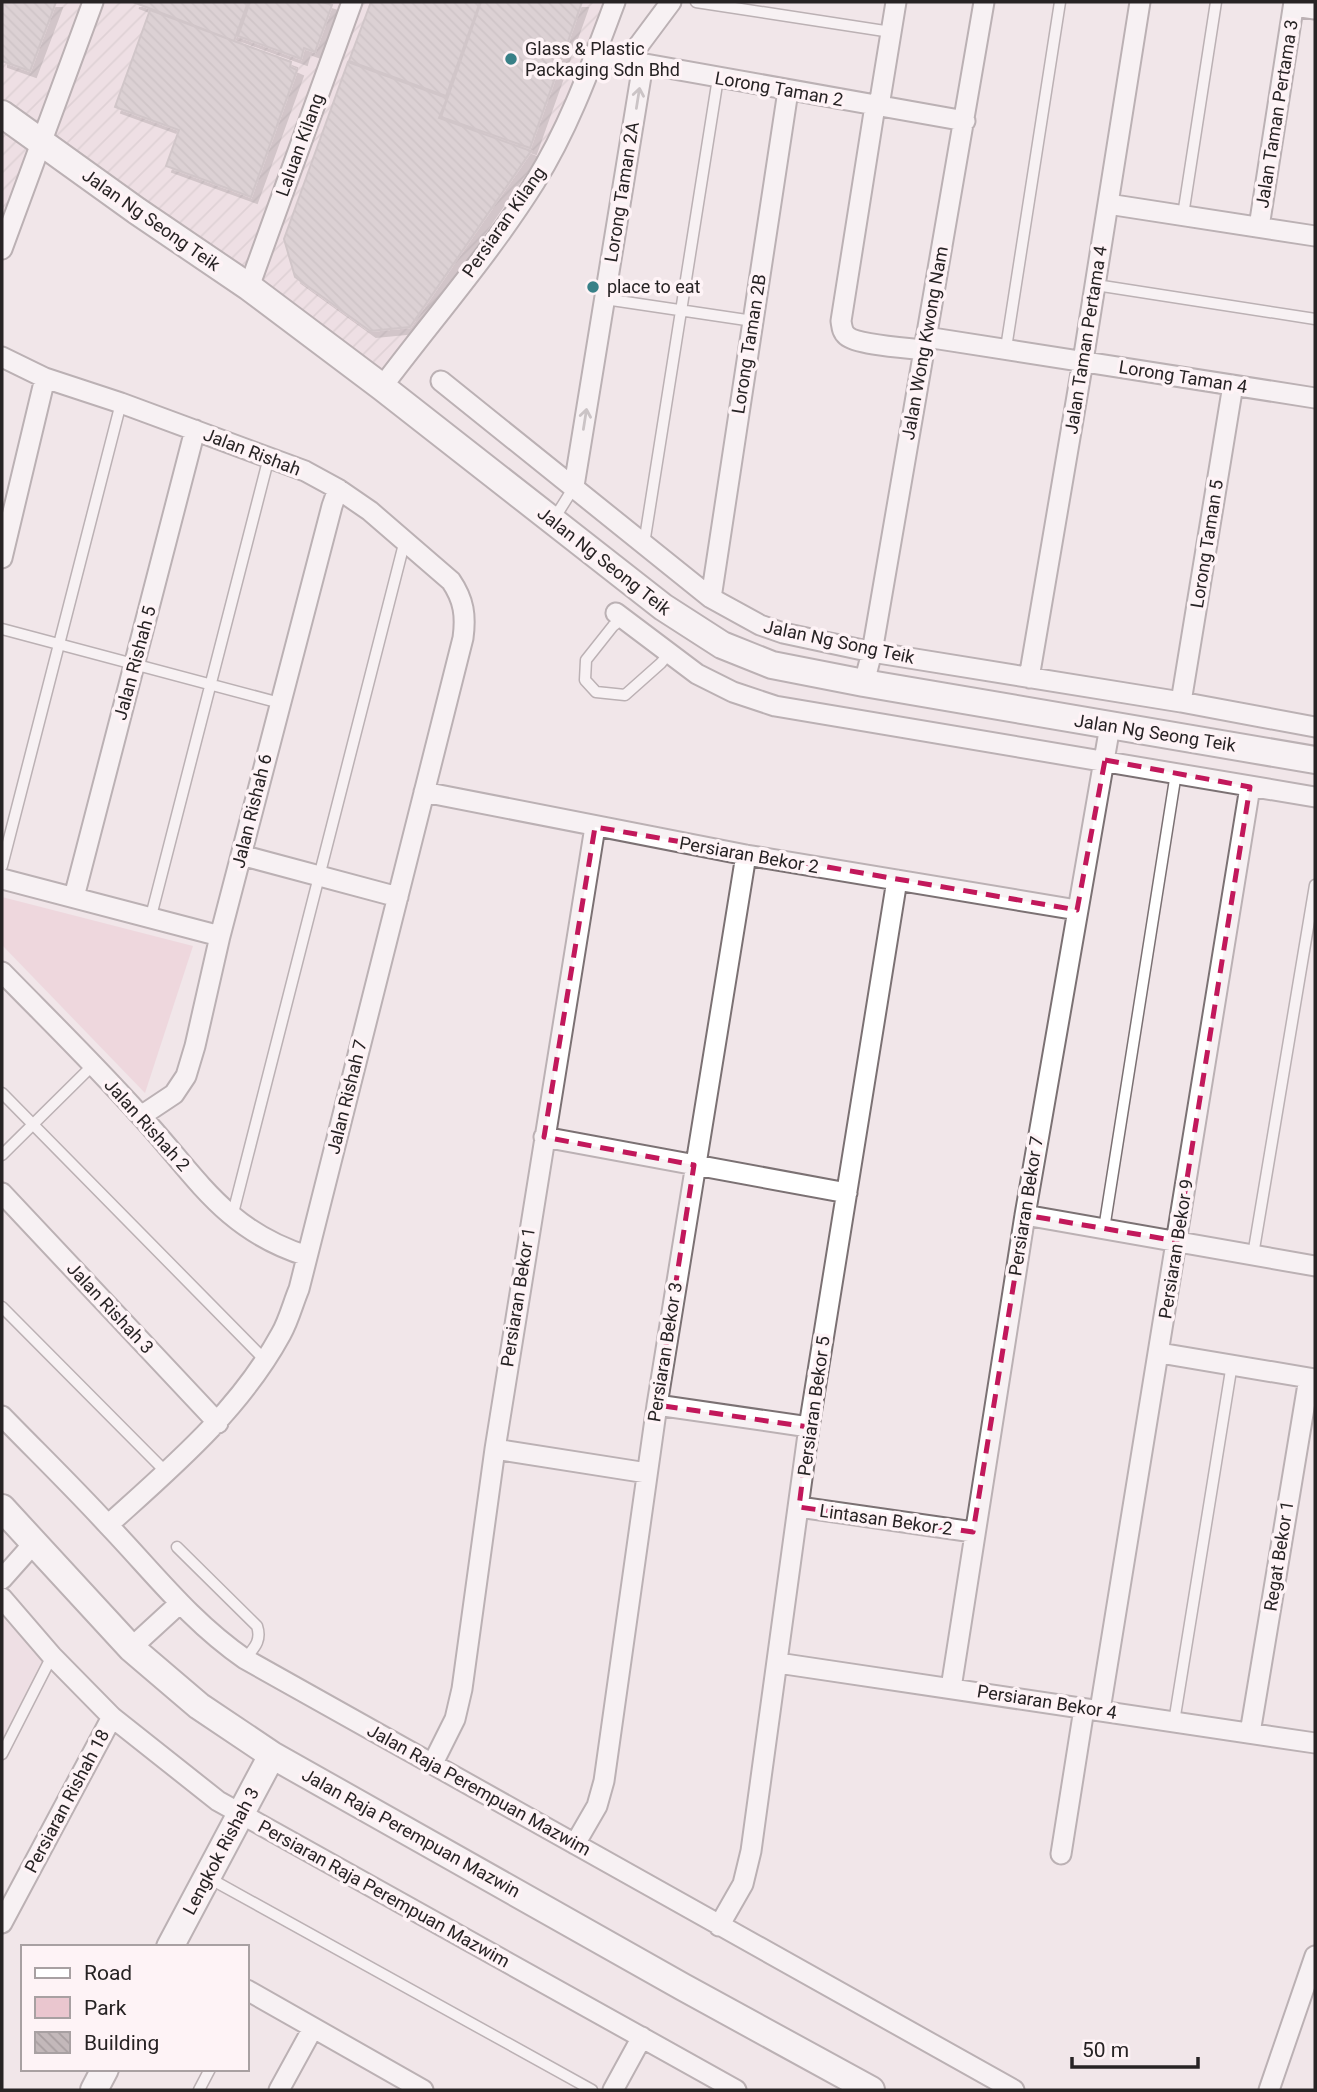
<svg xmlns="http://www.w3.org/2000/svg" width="1317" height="2092" viewBox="0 0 1317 2092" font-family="Roboto,sans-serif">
<defs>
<pattern id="industrial-furrows" width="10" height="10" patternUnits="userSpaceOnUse" patternTransform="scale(1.75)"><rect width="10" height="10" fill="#ecd8dd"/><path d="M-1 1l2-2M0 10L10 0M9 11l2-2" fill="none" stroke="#cab9be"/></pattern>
<pattern id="building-back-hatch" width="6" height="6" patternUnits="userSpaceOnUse" patternTransform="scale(1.75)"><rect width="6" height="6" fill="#c3b8ba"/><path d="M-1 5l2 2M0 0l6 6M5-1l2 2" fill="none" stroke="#a89ea0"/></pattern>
<filter id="shadow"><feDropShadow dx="6" dy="6" stdDeviation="0" flood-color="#0004"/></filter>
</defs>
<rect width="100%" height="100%" fill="#f1e6e9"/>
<path fill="#ecd8dd" d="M2 1617 48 1665 2 1752Z"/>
<path fill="url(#industrial-furrows)" d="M2 2H608L554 146 377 387 42 149 2 248Z"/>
<path fill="#eac6cf" d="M2 897 193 946 145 1093 2 945Z"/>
<path fill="url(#building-back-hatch)" stroke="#aba0a3" stroke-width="2" filter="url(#shadow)" d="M2 2H56L30 71 2 61Z
M133 2H248L234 41Z
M250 2H322L332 5 315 52 304 48 301 59 238 36Z
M371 2H480L446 96 349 61Z
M481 2H582L530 148 441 117Z
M150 10 291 62 290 67 297 70 251 197 166 166 179 130 115 107Z
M348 62 447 98 439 118 531 151 410 327 370 331 295 277 284 239Z"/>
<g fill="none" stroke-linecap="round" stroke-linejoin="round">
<g stroke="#7b7173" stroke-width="13">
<path id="lane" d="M696 2 891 32
M1183 215 1216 2
M1096 285 1315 319
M605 299 753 321
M1006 348 1060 2
M554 519 574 487
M644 544 718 78
M623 618 613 626 586 660 585 680 596 692 625 695 661 663 669 653
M2 629 280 703
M2 866 121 403
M151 916 269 457
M2 1093 265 1360
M2 1155 93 1065
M232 1217 405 540
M1104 1229 1176 773
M1253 1255 1315 885
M2 1307 166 1472
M177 1547 257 1626C262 1641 254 1648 245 1659
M1174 1722 1232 1364
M2 1754 52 1656
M207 1877 592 2090
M199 2090 210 2069"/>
</g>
<g stroke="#7b7173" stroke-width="23">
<path id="street" d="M1294 6 1315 9
M595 55 965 121
M627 61 671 2
M875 106 841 321C842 327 842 332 847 336 857 345 909 348 924 350
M879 106 896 2
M1108 204 1315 236
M1259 227 1294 2
M2 249 93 2
M249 287 352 2
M926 337 1315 398
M2 357 45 378 121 403 305 471 338 489 370 511 451 581C464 600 466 616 463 638L299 1289C293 1303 289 1320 281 1334 239 1411 172 1467 108 1525
M441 381 711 598 760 625 783 633 872 652 1181 702 1315 727
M382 387C433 319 490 254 535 182 570 126 592 63 615 2
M574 486 643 64
M2 558 45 378
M711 598 788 91
M616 613 697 674 733 692 775 706 1315 797
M1029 678 1083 361 1140 2
M864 683 872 652 984 2
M1181 702 1233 385
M424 792 746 855 1077 910
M241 855 398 897
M2 879 220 936
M74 897 195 430
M2 972C48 1019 95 1065 139 1114 195 1174 223 1230 307 1256
M141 1116 174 1094 186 1076 195 1046 220 936 332 506 338 489
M544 1137 847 1193
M2 1193 218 1423
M1025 1215 1315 1266
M1160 1353 1315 1379
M657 1405 809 1427
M2 1416C37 1452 73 1487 107 1524 153 1572 190 1621 245 1659L1014 2090
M495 1449 647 1473
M799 1507 973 1532
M2 1579 34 1543
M2 1598 52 1656 112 1717 218 1801 736 2090
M131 1648 179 1604
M778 1663 1315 1743
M951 1688 1025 1215 1110 726
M1100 1710 1250 787
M1250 1733 1309 1378
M433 1763 455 1719 462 1689 495 1449 595 827
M575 1844 597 1806 604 1781 657 1405 746 855
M1061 1854 1084 1709
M2 1923 112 1717
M719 1926 743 1884 751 1851 809 1427 897 880
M247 1990 423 2090
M279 2090 313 2028
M613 2090 642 2037
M1269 2090 1315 1956"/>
</g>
<g stroke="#7b7173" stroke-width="30">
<path id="secondary" d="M2 114 137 211 249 287 382 387 663 607 722 645 772 665 864 683 1315 760
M2 1508 131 1648 199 1706 272 1755 683 1987 871 2090
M170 1947 272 1755
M94 2090 105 2069"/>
</g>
<use href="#lane" stroke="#fff" stroke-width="10"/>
<use href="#street" stroke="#fff" stroke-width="19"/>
<use href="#secondary" stroke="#fff" stroke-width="26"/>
</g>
<defs><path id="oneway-shaft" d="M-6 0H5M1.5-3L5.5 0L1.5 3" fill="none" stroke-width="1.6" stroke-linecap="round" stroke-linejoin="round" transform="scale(1.75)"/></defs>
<g stroke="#9e9c9c">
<use href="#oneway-shaft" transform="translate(638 98) rotate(-81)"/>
<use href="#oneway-shaft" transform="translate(585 419) rotate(-81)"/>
</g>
<path d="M0 0H1317V2092H0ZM1105 760 1250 787 1177 1241 1025 1215 973 1532 799 1507 809 1427 657 1405 694 1165 544 1137 595 827 1077 910Z" fill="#f1e6e9" fill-opacity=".55" fill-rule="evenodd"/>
<path fill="none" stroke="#c2185b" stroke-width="5" stroke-dasharray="14 9" stroke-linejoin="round" d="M1105 760 1250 787 1177 1241 1025 1215 973 1532 799 1507 809 1427 657 1405 694 1165 544 1137 595 827 1077 910Z"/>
<g fill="#388087" stroke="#fef3f6" stroke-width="2.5">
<circle cx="511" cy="59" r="7"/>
<circle cx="593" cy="287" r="7"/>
</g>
<g text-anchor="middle" stroke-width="7" stroke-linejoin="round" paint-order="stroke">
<g font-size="18" fill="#272324" stroke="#fef3f6" text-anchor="start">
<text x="525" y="55">Glass &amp; Plastic<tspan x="525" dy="21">Packaging Sdn Bhd</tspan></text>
<text x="607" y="293">place to eat</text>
</g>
<g font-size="18" fill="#272324" stroke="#fef3f6">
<text transform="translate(779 89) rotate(10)" y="6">Lorong Taman 2</text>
<text transform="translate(1277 114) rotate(-81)" y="6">Jalan Taman Pertama 3</text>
<text transform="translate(300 145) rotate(-70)" y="6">Laluan Kilang</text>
<text transform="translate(622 192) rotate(-81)" y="6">Lorong Taman 2A</text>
<text transform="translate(151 220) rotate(35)" y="6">Jalan Ng Seong Teik</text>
<text transform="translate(504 222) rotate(-55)" y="6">Persiaran Kilang</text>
<text transform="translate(1086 340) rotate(-81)" y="6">Jalan Taman Pertama 4</text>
<text transform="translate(925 343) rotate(-80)" y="6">Jalan Wong Kwong Nam</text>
<text transform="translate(749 344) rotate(-81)" y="6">Lorong Taman 2B</text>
<text transform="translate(1183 377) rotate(9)" y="6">Lorong Taman 4</text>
<text transform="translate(252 452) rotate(21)" y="6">Jalan Rishah</text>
<text transform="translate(1207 544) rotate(-81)" y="6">Lorong Taman 5</text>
<text transform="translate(604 561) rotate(38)" y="6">Jalan Ng Seong Teik</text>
<text transform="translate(839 642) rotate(12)" y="6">Jalan Ng Song Teik</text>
<text transform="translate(135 663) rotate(-75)" y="6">Jalan Rishah 5</text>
<text transform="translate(1155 733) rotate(9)" y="6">Jalan Ng Seong Teik</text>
<text transform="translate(252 811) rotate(-76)" y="6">Jalan Rishah 6</text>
<text transform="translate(749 855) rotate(10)" y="6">Persiaran Bekor 2</text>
<text transform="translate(347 1097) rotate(-76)" y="6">Jalan Rishah 7</text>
<text transform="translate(147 1125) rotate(48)" y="6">Jalan Rishah 2</text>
<text transform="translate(1026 1206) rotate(-81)" y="6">Persiaran Bekor 7</text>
<text transform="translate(1176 1249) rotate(-81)" y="6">Persiaran Bekor 9</text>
<text transform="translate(518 1297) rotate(-81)" y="6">Persiaran Bekor 1</text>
<text transform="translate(110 1308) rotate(47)" y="6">Jalan Rishah 3</text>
<text transform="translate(665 1352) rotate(-81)" y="6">Persiaran Bekor 3</text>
<text transform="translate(814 1406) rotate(-82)" y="6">Persiaran Bekor 5</text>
<text transform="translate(886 1520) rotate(8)" y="6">Lintasan Bekor 2</text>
<text transform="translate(1279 1556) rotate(-81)" y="6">Regat Bekor 1</text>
<text transform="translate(1047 1702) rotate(9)" y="6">Persiaran Bekor 4</text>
<text transform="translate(479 1790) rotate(29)" y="6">Jalan Raja Perempuan Mazwim</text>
<text transform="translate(67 1801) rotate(-62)" y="6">Persiaran Rishah 18</text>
<text transform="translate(411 1833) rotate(29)" y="6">Jalan Raja Perempuan Mazwin</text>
<text transform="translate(221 1851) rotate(-62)" y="6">Lengkok Rishah 3</text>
<text transform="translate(384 1894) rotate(29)" y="6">Persiaran Raja Perempuan Mazwim</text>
</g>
</g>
<rect width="1317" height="2092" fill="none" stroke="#272324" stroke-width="7"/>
<rect x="21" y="1945" width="228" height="126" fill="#fef3f6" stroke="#a8a0a2" stroke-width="2"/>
<rect x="35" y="1968" width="35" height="10" fill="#ffffff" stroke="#a8a0a2" stroke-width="2"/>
<text x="84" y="1980" font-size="21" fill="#272324">Road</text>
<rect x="35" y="1997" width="35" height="21" fill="#eac6cf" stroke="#a8a0a2" stroke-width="2"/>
<text x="84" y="2015" font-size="21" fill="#272324">Park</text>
<rect x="35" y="2032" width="35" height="21" fill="url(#building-back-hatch)" stroke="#a8a0a2" stroke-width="2"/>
<text x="84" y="2050" font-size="21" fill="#272324">Building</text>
<path d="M1072 2057v10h126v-10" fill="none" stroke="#272324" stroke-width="3.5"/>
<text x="1082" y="2057" font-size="21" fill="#272324" stroke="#fef3f6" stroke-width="5" paint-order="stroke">50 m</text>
</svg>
